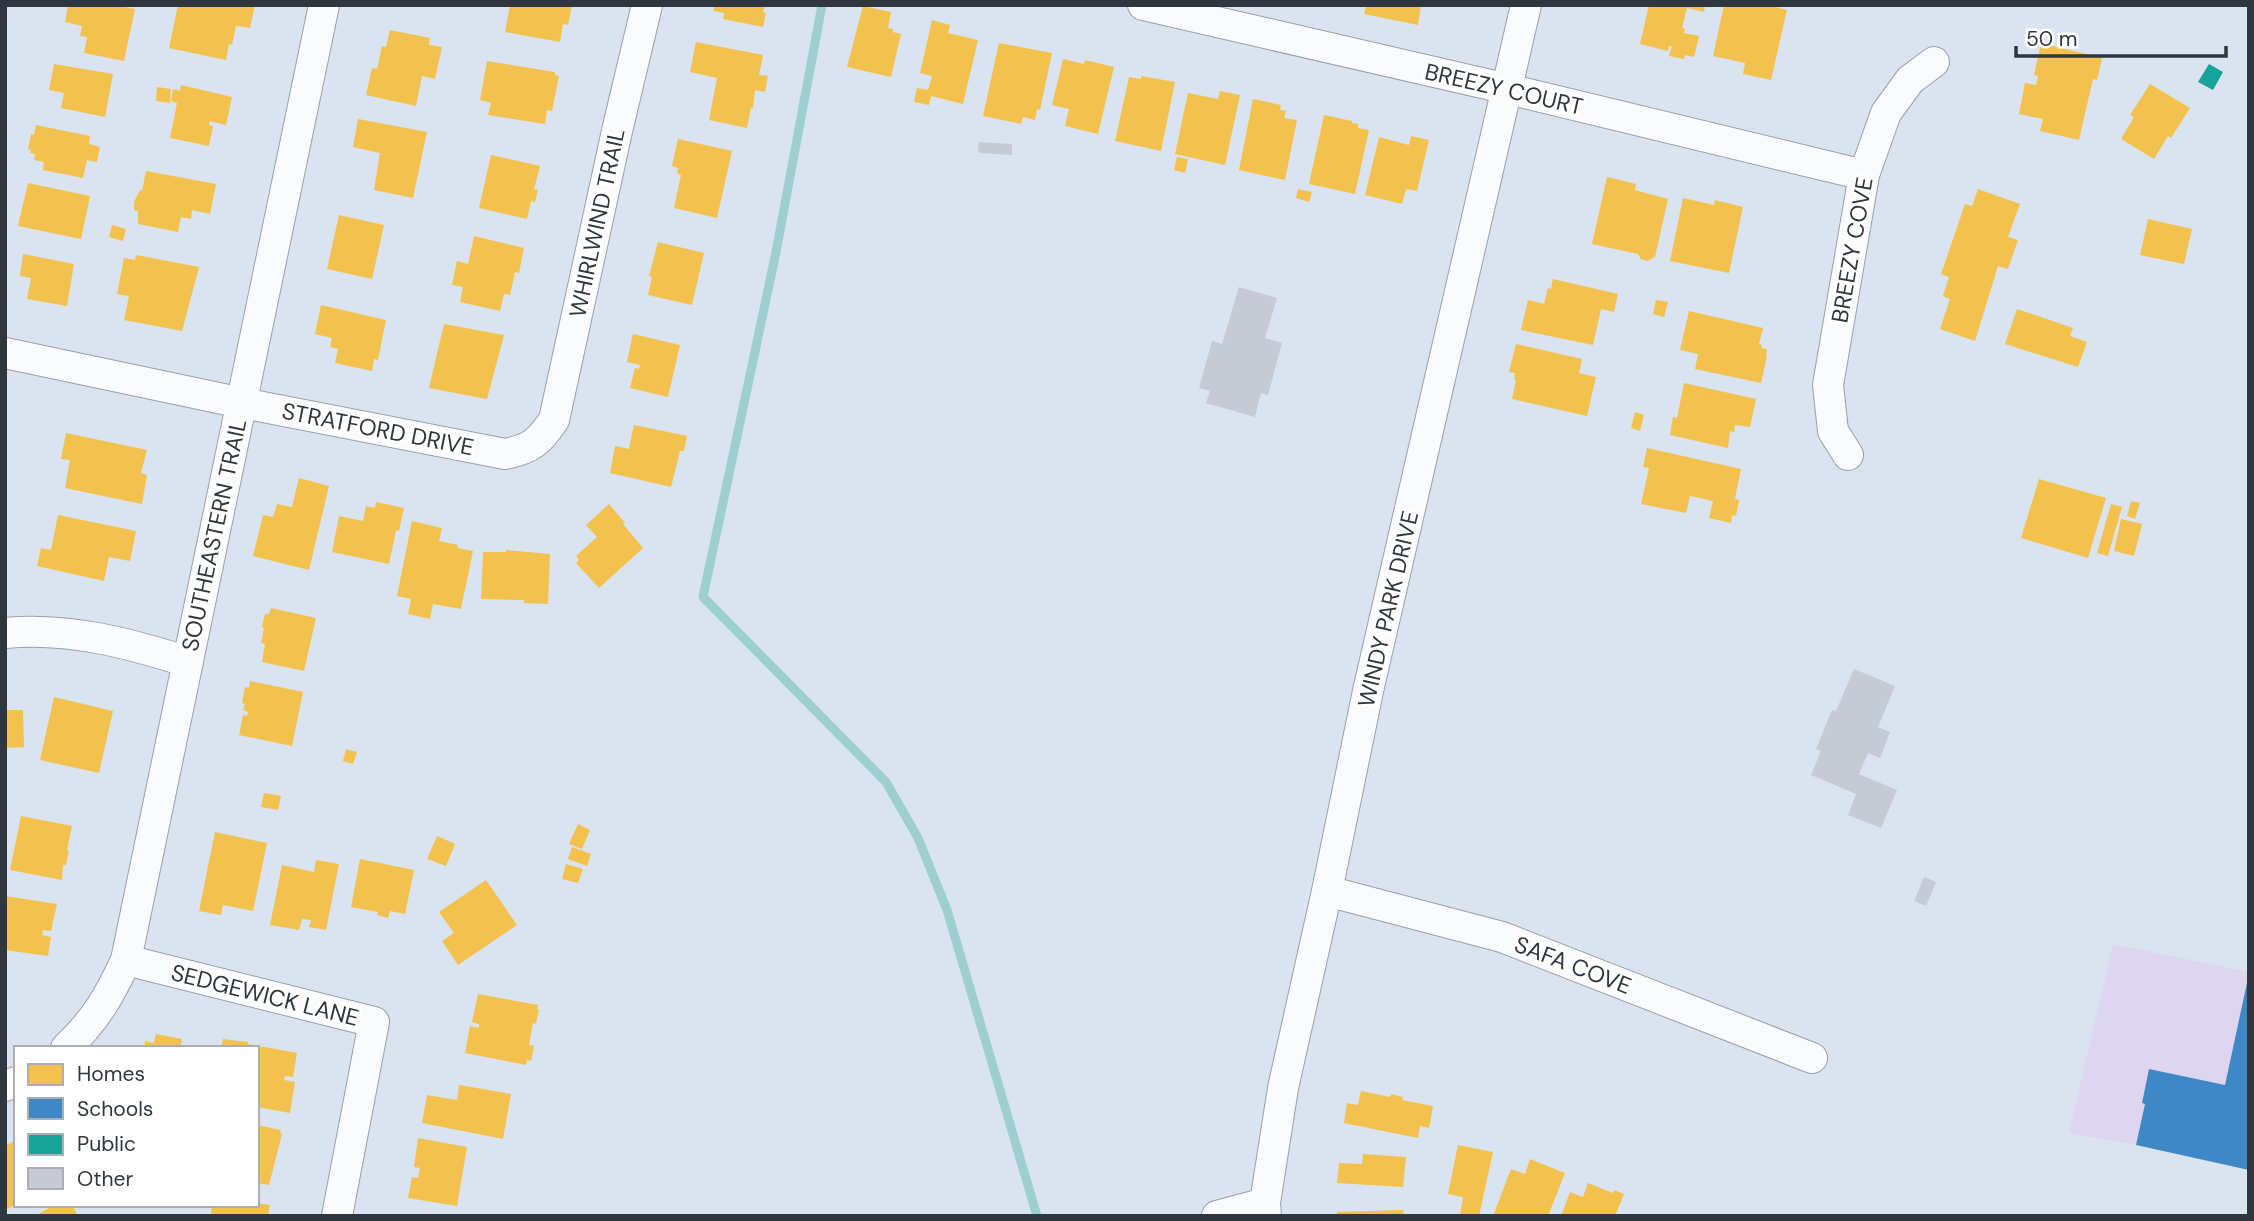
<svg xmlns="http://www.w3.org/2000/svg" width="2254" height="1221" viewBox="0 0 2254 1221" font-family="'DM Sans',sans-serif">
<rect width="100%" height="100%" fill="#dae4f0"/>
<path fill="#ded5ef" d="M2113 944 2249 972 2225 1085 2150 1069 2142 1103 2145 1104 2136 1145 2069 1133Z"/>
<path fill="#f2c14e" d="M68 5H115L135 9 124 61 84 53 87 37 80 36 82 26 65 22Z
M178 5H255L250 28 236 26 232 45 229 44 226 60 169 48Z
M510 5H572L568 25 563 24 560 42 505 32Z
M715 5H765L763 12 766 13 763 27 723 19 724 13 713 11Z
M1366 5H1421L1418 25 1364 14Z
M1649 5H1705L1704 12 1687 8 1682 28 1685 29 1684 33 1699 36 1694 57 1685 55 1684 59 1669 56 1672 46H1669L1668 51 1640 44Z
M1724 5H1767L1787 10 1771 80 1743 74 1745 63 1713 56Z
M863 6 891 12 888 28 893 29V32L901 34 891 77 847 67Z
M932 20 950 25 948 33 978 40 963 104 931 96 929 105 914 102 917 88 928 90 932 76 920 73Z
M390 30 430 38 429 45 442 47 435 79 422 76 416 106 366 95 372 68 377 69 382 46 386 47Z
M696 42 763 55 759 75 768 76 765 92 755 90 753 108H751L747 128 709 120 717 78 690 72Z
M999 43 1052 53 1040 110 1037 109 1035 120 1023 117 1021 124 983 116Z
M2041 43 2102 58 2097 80 2093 79 2079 140 2040 131 2043 119 2019 114 2025 83 2036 85 2038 76 2034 75Z
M1063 59 1084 64 1085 60 1114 67 1098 134 1065 126 1069 109 1052 105Z
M487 61 555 72V75L559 76 552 111 547 110 545 124 488 115 491 103 480 100Z
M54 64 113 74 105 117 61 108 64 93 49 90Z
M1141 76 1175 82 1161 151 1115 141 1129 77 1141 79Z
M2150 84 2190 108 2171 138 2168 136 2154 159 2121 139 2134 117 2130 115Z
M181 85 232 97 226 125 210 121 209 125 213 126 209 146 170 138 177 103 171 101 173 89 180 91Z
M157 87 171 89 170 103 156 101Z
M1220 91 1240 95 1225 165 1175 154 1188 93 1218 99Z
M1253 99 1281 105 1280 110 1286 111 1284 118 1297 120 1285 180 1239 170Z
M1324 115 1352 121V123L1358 124V128L1369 130 1355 194 1309 184Z
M358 119 427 132 413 198 374 190 380 153 353 147Z
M36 125 90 136 89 144 100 147 97 162 87 160 83 178 43 170 44 162 34 160 35 154 30 153 31 150 28 149 31 134 34 135Z
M1411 136 1429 140 1417 191 1406 189 1402 204 1365 195 1379 137 1409 145Z
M678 139 732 151 717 218 674 208 681 175 677 173 678 168 672 166Z
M491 155 540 166 534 189 538 190 535 202 531 201 527 219 479 208Z
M1177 157 1188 159 1185 173 1174 170Z
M146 171 216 184 210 214 192 210 191 219 181 217 178 232 138 224V211L134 210V202L140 190 142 191Z
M1607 177 1636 184 1635 190 1668 199 1655 257 1648 261 1641 259 1638 254 1592 244Z
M28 183 90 196 81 239 18 226Z
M1298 189 1312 192 1309 202 1296 198Z
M1978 189 2020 204 2008 237 2018 240 2008 269 1998 266 1975 341 1940 329 1950 299 1943 296 1949 277 1941 274 1965 204 1972 206Z
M1683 198 1714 205 1715 200 1743 207 1729 273 1670 261Z
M339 215 384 225 372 279 327 269Z
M2148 219 2192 229 2184 264 2140 255Z
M112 225 126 229 123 241 109 237Z
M474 236 524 248 519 273 515 272 510 295 504 294 500 311 460 302 463 287 452 285 457 261 468 264Z
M658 242 704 253 692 305 648 295 652 277 649 276Z
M23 254 74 264 67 306 27 299 31 278 20 276Z
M136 255 199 267 182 331 124 320 129 296 117 294 124 258 135 260Z
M1553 279 1618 294 1614 312 1601 309 1593 345 1521 330 1528 300 1544 304 1548 288 1551 289Z
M1656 300 1668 302 1664 317 1653 314Z
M321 305 386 320 378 360 374 359 372 371 335 363 338 349 330 347 332 338 315 334Z
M2017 309 2073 328 2070 336 2087 342 2078 367 2005 344Z
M1689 311 1763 328 1759 344 1762 345 1761 348 1767 349 1766 355 1767 356 1761 383 1695 369 1698 354 1680 350Z
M444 324 504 335 487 399 429 388Z
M633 334 680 345 668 397 630 388 635 368 639 369 640 365 627 362Z
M1516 344 1582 359 1579 373 1596 377 1587 416 1512 399 1516 380 1514 379 1515 373 1509 372Z
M1684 383 1756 399 1750 427 1735 425 1734 432 1730 431 1728 448 1670 435 1673 417 1677 418Z
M1635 412 1644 415 1640 431 1631 428Z
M634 425 687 436 684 451H680L671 487 610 473 615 446 629 449Z
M66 433 147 450 141 473 147 475 142 504 65 488 70 460 61 459Z
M1647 448 1741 469 1735 498 1731 497 1739 500 1736 516 1732 515 1731 523 1709 518 1713 501 1690 496 1686 513 1641 504 1649 468 1643 467Z
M299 478 329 486 309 570 253 556 263 515 273 517 277 504 292 507Z
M2039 479 2106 498 2088 558 2021 538Z
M2131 501 2140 503 2135 519 2127 516Z
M376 502 404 508 399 531 396 530 389 564 332 552 339 516 363 521 366 506 375 508Z
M609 504 625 523 623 524 643 548 599 588 576 563 579 560 576 556 597 537 586 525Z
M2111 504 2122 507 2108 556 2097 553Z
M58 515 136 531 130 561 109 557 104 581 37 566 41 548 51 550Z
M2121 519 2142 524 2134 556 2114 551Z
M412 521 442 528 439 541 458 545 457 548 473 551 461 609 433 604 430 619 408 614 411 599 397 596Z
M506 550 550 554 548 604 524 603V600L481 599 483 552H506Z
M271 608 316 618 304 671 262 662 265 644 261 643 264 628 262 627 265 614H269Z
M250 681 303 692 292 746 239 735 243 715 247 716 248 712 243 710 245 704 242 703 245 687 249 688Z
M54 697 113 711 99 773 40 760Z
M5 710H23L24 747 5 748Z
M346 749 357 752 353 764 343 761Z
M264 793 281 796 278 810 261 807Z
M21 816 72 826 67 850 69 851 66 865H63L62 880 10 870Z
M578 824 590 830 582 849 569 844Z
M215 832 267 843 253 911 223 905 221 915 199 911Z
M437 836 455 844 446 866 427 859Z
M572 847 591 854 587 866 568 859Z
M360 859 414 870 405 914 390 911 388 918 377 915 378 912 351 907Z
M316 860 339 864 326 930 309 927 311 920 302 919 299 930 270 925 282 865 314 872Z
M566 864 583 869 578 883 562 879Z
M486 880 517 925 458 965 442 941 454 933 439 912Z
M5 896 57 904 51 931 43 930 42 935 51 937 48 956 5 950Z
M478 994 538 1005 537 1009H539L536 1024 533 1023 529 1045 534 1046 531 1061 527 1060 526 1065 465 1053 470 1026 479 1028V1024L472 1022Z
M156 1034 182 1039 180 1048H144L145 1041 154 1043Z
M223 1039 248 1042V1044L297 1053 293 1077 285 1076 284 1080 295 1082 290 1113 257 1107V1048H221Z
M459 1085 511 1094 503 1139 422 1123 427 1095 457 1100Z
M1361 1091 1390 1097 1391 1094 1403 1097 1402 1100 1433 1106 1429 1128 1420 1126 1418 1138 1344 1123 1347 1103 1358 1105Z
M257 1125 281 1130 280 1133 282 1134 269 1185 257 1183Z
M418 1138 467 1147 457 1206 408 1198 412 1177 418 1178 420 1168 414 1167Z
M16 1140V1204L8 1209 5 1205V1146Z
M1458 1145 1493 1152 1479 1216 1460 1214 1463 1197 1448 1194Z
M1363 1154 1406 1157 1403 1187 1337 1183 1339 1163 1362 1164Z
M1530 1159 1565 1173 1548 1216H1493L1511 1169 1525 1174Z
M1588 1183 1613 1193 1614 1190 1624 1194 1615 1216H1561L1570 1192 1583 1197Z
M257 1203 270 1205 268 1216H215V1214L211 1213 212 1205H257Z
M54 1205H72L78 1216H35Z
M1403 1210 1404 1216H1337V1212Z"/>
<path fill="#3f88c5" d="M2248 978 2249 1170 2136 1145 2145 1104 2142 1103 2149 1069 2225 1085Z"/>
<path fill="#17a398" d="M2209 64 2223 72 2213 90 2198 82Z"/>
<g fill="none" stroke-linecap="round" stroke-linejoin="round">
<path stroke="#9dced0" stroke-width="9" d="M822 5 776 252 703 597 886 782 918 838 947 910 1037 1216"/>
</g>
<path fill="#c5cad4" d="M979 142 1012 144V155L980 153 978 150Z
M1239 287 1277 298 1265 338 1282 343 1268 395 1261 393 1255 417 1206 403 1210 391 1199 388 1212 341 1222 344Z
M1854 669 1895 686 1878 727 1890 732 1880 758 1868 753 1859 774 1897 790 1881 828 1848 815 1856 794 1811 775 1821 751 1816 749 1832 710 1836 711Z
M1924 877 1936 882 1926 906 1914 901Z"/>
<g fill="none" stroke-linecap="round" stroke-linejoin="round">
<g stroke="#99a0aa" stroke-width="32">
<path id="minor" d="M1143 5 1508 89 1864 175
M5 353 242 403 505 454C531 449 539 442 554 420L617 131 647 5
M1848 455 1833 431 1828 385 1864 175 1886 113 1910 80 1934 62
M5 633C68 627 129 643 188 662
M1327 891 1502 937 1812 1058
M126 960 374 1022 337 1216
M66 1048C95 1021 110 995 126 960L324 5
M5 1086 16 1082
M1217 1216 1265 1203
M1266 1216 1265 1203 1283 1088 1327 891 1368 691 1526 5"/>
</g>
<use href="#minor" stroke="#f9fbfd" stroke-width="30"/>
</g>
<g text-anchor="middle" stroke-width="7" stroke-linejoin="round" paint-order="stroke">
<g font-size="23" fill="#2f363e" stroke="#fff">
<text transform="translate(1504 89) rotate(13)" y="8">BREEZY COURT</text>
<text transform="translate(597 223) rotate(-78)" y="8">WHIRLWIND TRAIL</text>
<text transform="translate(1852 250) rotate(-80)" y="8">BREEZY COVE</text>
<text transform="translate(378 429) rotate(11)" y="8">STRATFORD DRIVE</text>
<text transform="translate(214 535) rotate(-78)" y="8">SOUTHEASTERN TRAIL</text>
<text transform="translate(1388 609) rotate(-77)" y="8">WINDY PARK DRIVE</text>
<text transform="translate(1573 965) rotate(21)" y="8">SAFA COVE</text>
<text transform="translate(265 995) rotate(14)" y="8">SEDGEWICK LANE</text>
</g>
</g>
<rect width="2254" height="1221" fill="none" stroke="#2f363e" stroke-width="14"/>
<rect x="14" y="1046" width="245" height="161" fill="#ffffff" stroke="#acafb2" stroke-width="2"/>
<rect x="28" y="1064" width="35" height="21" fill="#f2c14e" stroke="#acafb2" stroke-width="2"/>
<text x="77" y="1081" font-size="21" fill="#2f363e">Homes</text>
<rect x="28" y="1098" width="35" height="21" fill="#3f88c5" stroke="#acafb2" stroke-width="2"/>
<text x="77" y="1116" font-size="21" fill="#2f363e">Schools</text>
<rect x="28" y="1134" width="35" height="21" fill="#17a398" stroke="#acafb2" stroke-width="2"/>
<text x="77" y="1151" font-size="21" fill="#2f363e">Public</text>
<rect x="28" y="1168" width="35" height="21" fill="#c5cad4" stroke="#acafb2" stroke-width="2"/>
<text x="77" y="1186" font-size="21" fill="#2f363e">Other</text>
<path d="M2016 46v10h210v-10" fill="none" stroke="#2f363e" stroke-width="3.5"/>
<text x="2026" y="46" font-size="21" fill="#2f363e" stroke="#ffffff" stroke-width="5" paint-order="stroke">50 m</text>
</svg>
